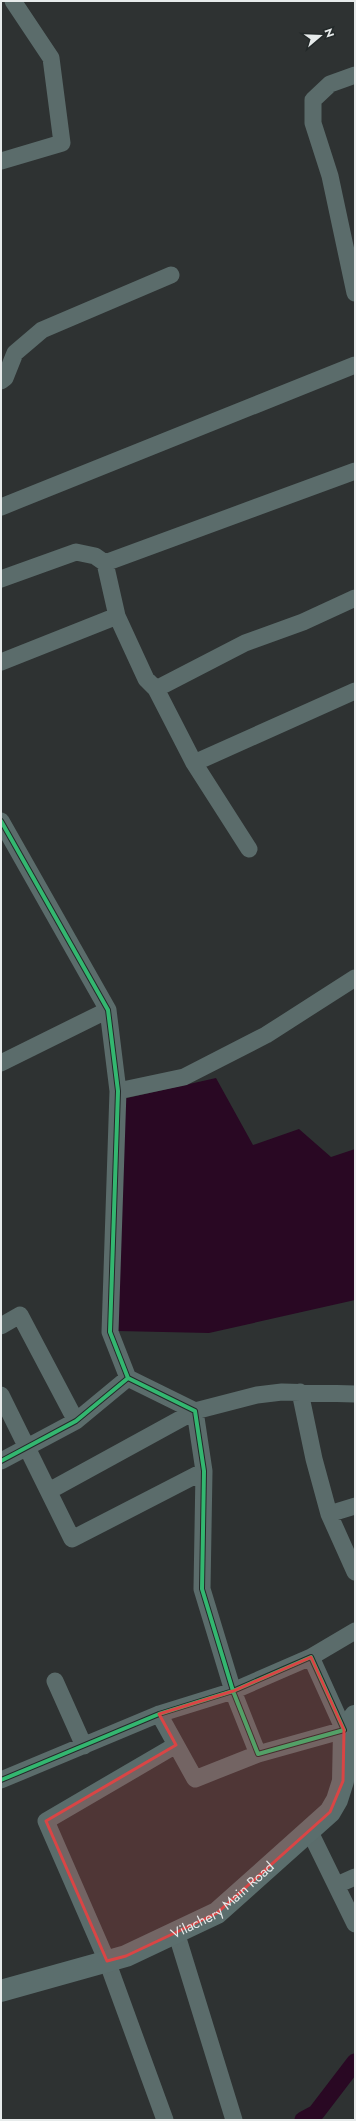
<svg xmlns="http://www.w3.org/2000/svg" width="356" height="2121" viewBox="0 0 356 2121" font-family="Jost,sans-serif">
<rect width="100%" height="100%" fill="#2e3232"/>
<path fill="#290823" d="M216 1078 253 1145 299 1129 331 1157 355 1149V1300L209 1333 118 1331 123 1099Z"/>
<g fill="none" stroke-linecap="round" stroke-linejoin="round">
<path stroke="#290823" stroke-width="17" d="M303 2120 316 2113 355 2062"/>
<path stroke="#5b6c6b" stroke-width="17" d="M355 75 330 84 313 100V123L330 176 355 293
M1 161 62 143 51 58 13 1
M1 381 5 378 15 353 42 330 171 275
M1 507 355 365
M105 563 355 471
M1 579 76 552 95 556 105 563 117 616 146 679 156 689 194 763 249 849
M1 662 117 616
M156 689 245 643 303 622 355 598
M194 763 355 691
M1 821 108 1010 118 1091 110 1332 128 1378 76 1421 1 1461
M1 1063 108 1010
M118 1091 184 1077 266 1035 355 978
M1 1326 20 1315 76 1421
M300 1392 314 1459 329 1514
M1 1395 72 1539 204 1471
M49 1491 195 1411 257 1395 282 1392 355 1394
M355 1506 329 1514 355 1572
M311 1657 355 1631
M55 1681 84 1746
M159 1714 195 1779 258 1754
M1 1780 159 1714 233 1691 311 1657 344 1730 258 1754 233 1691 202 1589 204 1471 195 1411 128 1378
M309 1830 355 1924
M337 1885 355 1877
M176 1932 234 2120
M165 2120 107 1961 46 1821 176 1745"/>
<path stroke="#5b6e6d" stroke-width="22" id="s1" d="M1 1991 126 1956 217 1913 330 1812 337 1800 343 1781 344 1730 355 1716"/>
<g stroke="#232929" stroke-width="6">
<path id="cycleway" d="M1 821 108 1010 118 1091 110 1332 128 1378 76 1421 1 1461
M1 1780 159 1714 233 1691 311 1657 344 1730 258 1754 233 1691 202 1589 204 1471 195 1411 128 1378"/>
</g>
<use href="#cycleway" stroke="#33b770" stroke-width="4"/>
</g>
<path fill="#d94545" fill-opacity="0.2" stroke="#d94545" stroke-width="3" stroke-linejoin="round" d="M311 1657 344 1730 343 1781 330 1812 217 1913 126 1956 107 1961 46 1821 176 1745 159 1714 233 1691Z"/>
<g text-anchor="middle" stroke-width="4" stroke-linejoin="round" paint-order="stroke">
<g font-size="14" fill="#e7ebeb" stroke="#232929">
<text dy="5" stroke="none"><textPath href="#s1" startOffset="242">Vilachery Main Road</textPath></text>
</g>
</g>
<rect width="356" height="2121" fill="none" stroke="#e7ebeb" stroke-width="4"/>
<g transform="translate(320 36) rotate(71)" stroke="#232929" stroke-width="3" paint-order="stroke">
<path d="M0-3L7 15L0 10L-7 15Z" fill="#e7ebeb"/>
<text y="-6" font-size="11" font-weight="bold" text-anchor="middle" fill="#e7ebeb">N</text>
</g>
</svg>
